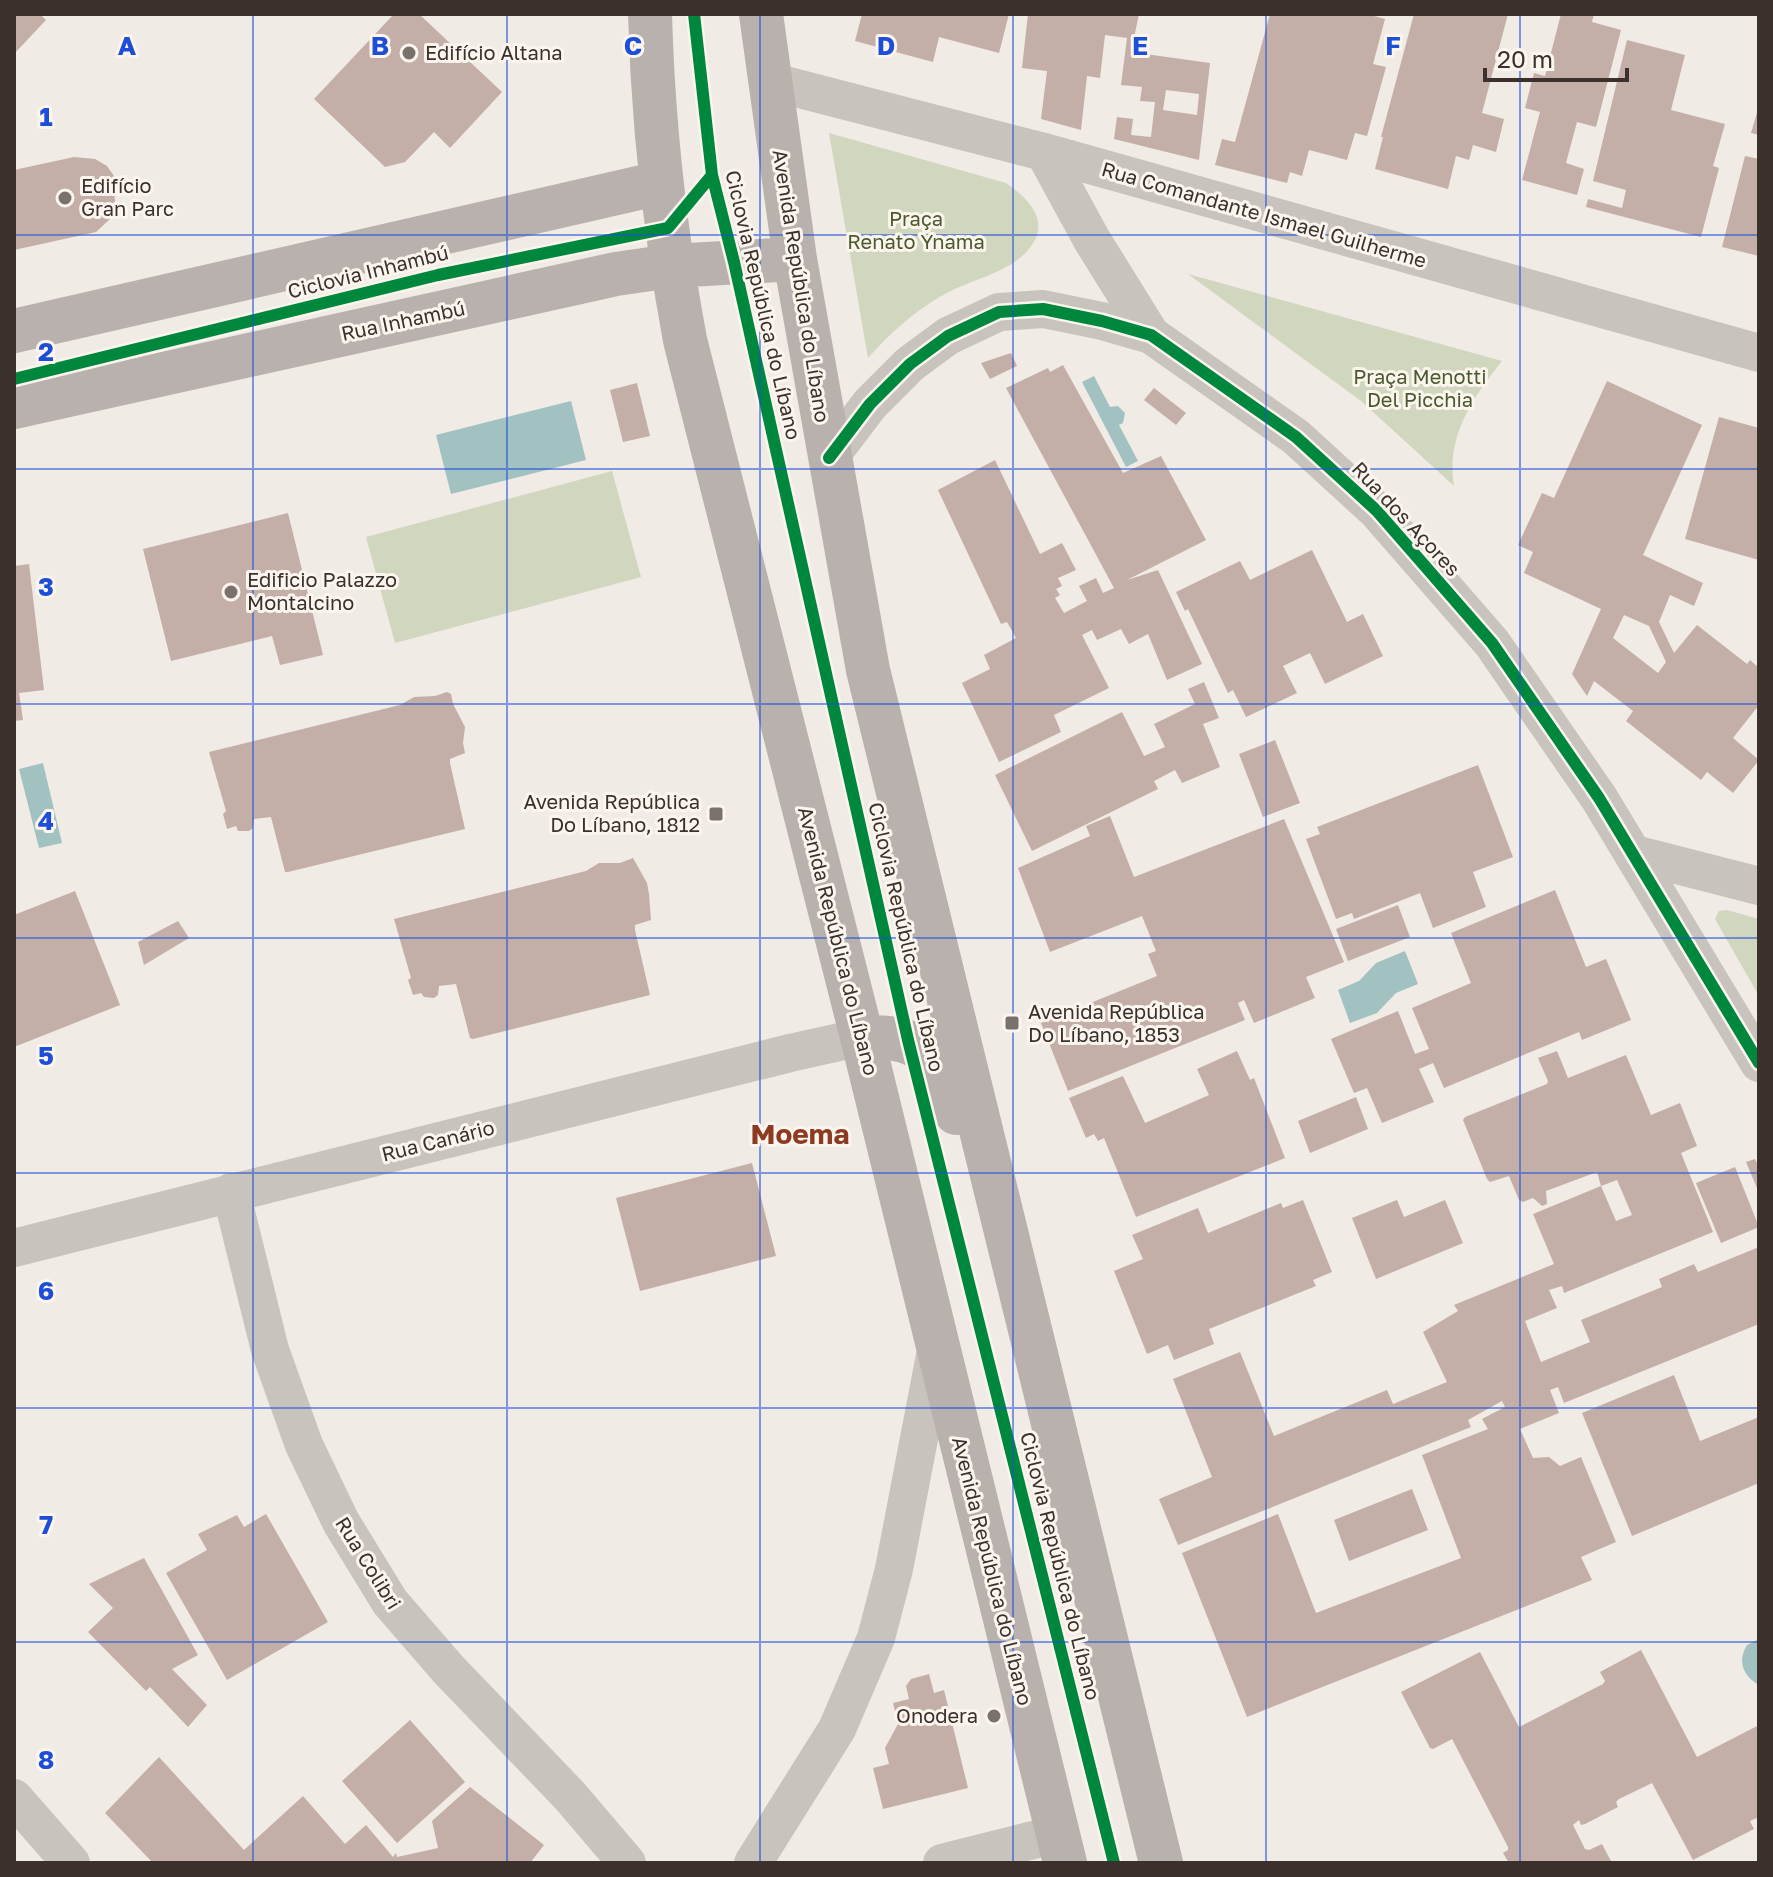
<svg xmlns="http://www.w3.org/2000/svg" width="1773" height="1877" viewBox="0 0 1773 1877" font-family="'Golos Text',sans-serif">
<rect width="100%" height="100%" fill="#f0ebe5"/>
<path fill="#d1d6bf" d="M829 133 1006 183C1035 203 1054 228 1021 257 1004 273 966 282 943 295 915 311 890 333 868 358Z
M1188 274 1502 361C1472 399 1446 436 1454 486L1361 401Z
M612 471 641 577 395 643 366 537Z
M1727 910 1759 919V996L1715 919 1719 911Z"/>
<path fill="#a1c2c1" d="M1094 376 1110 407 1118 406 1125 413 1123 423 1119 425 1138 461 1126 467 1082 382Z
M571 401 586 460 451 494 436 435Z
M43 763 62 843 39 848 19 769Z
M1405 951 1418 984 1396 993 1377 1013 1350 1023 1338 990 1359 981 1376 963Z
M1759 1639V1685C1743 1676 1737 1661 1747 1645Z"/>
<path fill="#c3afa7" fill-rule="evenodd" d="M14 14H40L46 20 14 54Z
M394 14H419L502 92 450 148 434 132 405 162 385 167 314 99Z
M862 14H1009L999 53 939 37 933 62 855 41Z
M1028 14H1139L1131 52 1210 63 1199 160 1114 139 1117 117 1133 119 1131 135 1151 137 1155 102 1140 101 1142 87 1121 85 1127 38 1105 35 1100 78 1087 76 1081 130 1041 119 1047 71 1022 68ZM1166 90 1199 94 1197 115 1163 110Z
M1270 14H1367L1385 19 1373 64 1386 67 1367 136 1355 133 1347 160 1309 150 1302 176 1290 172 1287 183 1215 165 1222 139 1235 142Z
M1414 14H1508L1482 113 1504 119 1496 152 1473 145 1469 160 1456 156 1448 189 1375 169 1383 137H1381Z
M1561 14H1594L1592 22 1621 30 1596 127 1577 122 1566 163 1584 169 1577 195 1522 180 1540 112 1525 108 1534 73 1545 76Z
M1627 40 1685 55 1671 110 1725 124 1713 166 1719 168 1701 237 1586 207 1588 199 1622 208 1626 190 1593 181Z
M1758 109H1759V135L1751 133Z
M1745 156 1759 159V256L1722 247Z
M74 157 95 159 107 166 114 176 115 205 110 219 96 232 14 250V170Z
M1011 353 1017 366 990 379 981 363Z
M1063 365 1123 473 1161 456 1206 540 1127 580 1158 570 1202 664 1167 680 1148 634 1129 644 1121 629 1097 640 1092 630 1082 635 1109 688 1054 715 1061 732 999 762 962 683 990 669 984 655 1016 638 1007 622 1001 624 938 490 995 460 1040 554 1062 543 1076 570 1058 578 1062 586 1056 589 1060 595 1055 598 1064 613 1087 601 1079 586 1096 578 1103 593 1114 588 1006 388 1048 368 1050 372Z
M1607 381 1702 425 1643 555 1703 583 1694 606 1670 595 1659 622 1674 653 1697 625 1747 664 1750 660 1759 668V705L1733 738 1759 760 1733 793 1707 772 1701 780 1626 721 1633 711 1594 681 1587 696 1572 674 1601 609 1524 573 1533 552 1518 545 1542 493 1554 498ZM1624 615 1649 626 1666 662 1658 673 1613 638Z
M637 383 650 436 623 442 610 390Z
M1154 388 1186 413 1176 425 1144 400Z
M1719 417 1759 428V560L1685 539Z
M288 513 323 655 280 665 272 636 171 661 143 549Z
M1312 550 1347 622 1363 614 1383 656 1325 684 1310 653 1283 666 1297 693 1246 717 1233 690 1228 693 1188 609 1185 611 1176 592 1240 561 1250 580Z
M29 564 44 690 19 693 23 720 14 721V566Z
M1204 682 1219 718 1203 724 1220 767 1182 783 1175 770 1154 781 1158 789 1032 851 995 775 1122 712 1144 756 1165 747 1154 724 1195 704 1188 689Z
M447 692 451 694 453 704 465 727 463 743 465 753 450 759V763L465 829 288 872H285L271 817 254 819 253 828 249 831H238L236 826 227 829 223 814 226 811 209 752 400 705 414 697 435 696Z
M1275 740 1300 803 1263 817 1239 754Z
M1478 765 1513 857 1473 872 1486 907 1433 928 1420 893 1354 919 1352 913 1336 919 1306 839 1320 834 1317 827Z
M1110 816 1134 877 1284 819 1344 962 1306 977 1315 998 1254 1023 1244 1000 1238 1003 1245 1020 1068 1091 1041 1023 1157 976 1148 954 1156 951 1142 916 1050 952 1018 868 1090 836 1086 826Z
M633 858 647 883 649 894 651 920 635 925V930L650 995 473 1039 470 1038 456 984 439 986 438 995 434 998 424 997 421 993 413 995 408 980 411 978 394 919 586 871 599 863H620Z
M1555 890 1586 967 1606 959 1631 1020 1582 1040 1579 1032 1444 1088 1433 1063 1419 1069 1434 1102 1382 1123 1367 1088 1354 1093 1331 1039 1398 1011 1415 1054 1429 1049 1412 1008 1471 983 1451 933Z
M75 891 120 1005 14 1047V915Z
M1398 905 1410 937 1348 961 1336 929Z
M178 921 189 938 144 965 138 942Z
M1237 1051 1250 1080 1254 1078 1285 1158 1136 1217 1104 1138 1098 1141 1094 1134 1086 1138 1069 1098 1123 1076 1145 1123 1209 1095 1197 1069Z
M1557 1051 1568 1078 1626 1055 1651 1115 1680 1103 1697 1146 1681 1153 1713 1232 1564 1293 1562 1286 1549 1290 1557 1308 1525 1321 1541 1362 1590 1342 1581 1320 1662 1287 1659 1279 1694 1264 1698 1272 1759 1247V1324L1564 1403 1558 1387 1550 1390 1559 1413 1520 1429 1533 1458 1549 1457 1560 1466 1581 1457 1616 1542 1581 1557 1592 1580 1247 1717 1182 1553 1278 1514 1316 1613 1461 1558 1422 1455 1488 1429 1482 1419 1505 1407 1502 1401 1468 1420 1471 1427 1178 1545 1159 1499 1212 1477 1173 1379 1240 1352 1274 1436 1387 1390 1393 1404 1447 1382 1423 1332 1458 1311 1454 1305 1554 1264 1533 1214 1601 1186 1616 1221 1632 1215 1617 1180 1601 1186 1597 1172 1546 1191 1547 1204 1542 1206 1533 1198 1523 1202 1519 1200 1509 1176 1490 1182 1487 1179 1463 1120 1465 1117 1547 1084 1548 1081 1538 1058Z
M1356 1097 1368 1129 1310 1153 1298 1121Z
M1755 1159 1759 1167V1193L1746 1162Z
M752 1163 776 1256 640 1291 616 1198Z
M1735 1167 1759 1227 1721 1243 1696 1183Z
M1303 1200 1332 1272 1313 1280 1316 1286 1209 1329 1214 1344 1174 1360 1168 1345 1147 1354 1114 1271 1143 1259 1132 1235 1198 1208 1208 1233 1281 1203 1283 1208Z
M1397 1200 1404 1217 1445 1200 1463 1243 1376 1279 1352 1218Z
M1674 1375 1700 1441 1759 1417V1483L1632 1536 1582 1413Z
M1412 1489 1428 1530 1349 1561 1334 1520Z
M266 1514 328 1622 227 1680 166 1573 207 1550 198 1534 237 1515 244 1527Z
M144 1558 198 1655 172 1669 207 1705 188 1727 150 1687 146 1691 88 1632 113 1608 89 1584Z
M1641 1650 1697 1757 1759 1725V1817L1750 1821 1754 1829 1693 1860 1652 1783 1619 1799 1616 1802 1618 1807 1585 1824 1581 1825 1579 1820 1573 1825 1585 1849 1589 1850 1602 1844 1612 1863H1509L1503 1853 1508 1850V1847L1452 1739 1433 1749 1430 1748 1401 1692 1480 1652 1519 1727 1603 1684 1605 1681 1600 1672Z
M929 1674 934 1693 944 1690 968 1788 883 1809 873 1768 889 1764 885 1748 898 1724 893 1703 909 1699 906 1686 911 1679Z
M410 1720 465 1782 397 1843 342 1781Z
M159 1757 244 1850 303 1796 345 1844 366 1825 393 1857 396 1853 397 1857 438 1848 432 1821 470 1787 544 1845 530 1863H153L105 1813Z"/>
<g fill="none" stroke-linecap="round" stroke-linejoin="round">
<path stroke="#c9c3be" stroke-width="38" d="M769 81 1044 152 1759 353
M1044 152 1092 240 1151 335
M829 458 870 404 910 364 948 336 999 312 1043 309 1102 321 1151 335 1296 437 1377 511 1492 643 1599 798 1759 1063
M1634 854 1759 886
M231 1192 270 1350 304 1445 341 1522 390 1602 448 1669 570 1796 627 1863
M14 1248 790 1053 862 1037
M14 1798 71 1863
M753 1863 837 1729 876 1638 894 1569 937 1345
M942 1863 1057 1834"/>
<path stroke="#b8b1ad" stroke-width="44" d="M650 14C653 124 665 232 685 340L862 1037 1065 1863
M761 14 795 259 868 670 1161 1863
M14 331 660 183
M14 407 616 274 671 266 795 259
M862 1037C931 1035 931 1058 956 1113"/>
<g stroke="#fbf5ee" stroke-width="17">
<path id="cycleway" d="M694 14 712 175 734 262 908 1040 1114 1863
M14 379 438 275 668 228 712 175
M829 458 870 404 910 364 948 336 999 312 1043 309 1102 321 1151 335 1296 437 1377 511 1492 643 1599 798 1759 1063"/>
</g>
<use href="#cycleway" stroke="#00873e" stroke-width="12"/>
</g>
<path fill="none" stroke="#1d4ed8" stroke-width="2" stroke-opacity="0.55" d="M253 14V1863M507 14V1863M760 14V1863M1013 14V1863M1266 14V1863M1520 14V1863M14 235H1759M14 469H1759M14 704H1759M14 938H1759M14 1173H1759M14 1408H1759M14 1642H1759"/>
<g fill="#7a716c" stroke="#fbf5ee" stroke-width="3">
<circle cx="409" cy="53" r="8"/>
<circle cx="65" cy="198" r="8"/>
<circle cx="231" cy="592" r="8"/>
<rect x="708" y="806" width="16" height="16" rx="4"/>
<rect x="1004" y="1015" width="16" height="16" rx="4"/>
<circle cx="994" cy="1716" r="8"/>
</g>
<g text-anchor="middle" stroke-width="6" stroke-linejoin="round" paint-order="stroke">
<g font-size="20" fill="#3b302b" stroke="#fbf5ee" text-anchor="start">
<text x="425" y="60">Edifício Altana</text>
<text x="81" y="193">Edifício<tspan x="81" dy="23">Gran Parc</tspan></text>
<text x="247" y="587">Edificio Palazzo<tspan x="247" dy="23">Montalcino</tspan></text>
<text x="700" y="809" text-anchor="end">Avenida República<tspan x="700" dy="23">Do Líbano, 1812</tspan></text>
<text x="1028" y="1019">Avenida República<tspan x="1028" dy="23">Do Líbano, 1853</tspan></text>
<text x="978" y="1723" text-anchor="end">Onodera</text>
</g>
<g font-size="20" fill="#3b302b" stroke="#fbf5ee">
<text transform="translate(1264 215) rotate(16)" y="7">Rua Comandante Ismael Guilherme</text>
<text transform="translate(368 272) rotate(-14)" y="7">Ciclovia Inhambú</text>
<text transform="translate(801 286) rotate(81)" y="7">Avenida República do Líbano</text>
<text transform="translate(763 305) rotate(77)" y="7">Ciclovia República do Líbano</text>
<text transform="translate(403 321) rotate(-12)" y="7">Rua Inhambú</text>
<text transform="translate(1406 519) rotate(47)" y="7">Rua dos Açores</text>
<text transform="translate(906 937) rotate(77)" y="7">Ciclovia República do Líbano</text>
<text transform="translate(838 941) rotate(76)" y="7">Avenida República do Líbano</text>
<text transform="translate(438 1141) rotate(-14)" y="7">Rua Canário</text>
<text transform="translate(368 1563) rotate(58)" y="7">Rua Colibri</text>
<text transform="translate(1060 1566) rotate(76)" y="7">Ciclovia República do Líbano</text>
<text transform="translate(992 1571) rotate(76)" y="7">Avenida República do Líbano</text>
</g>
<g font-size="20" fill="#4a5a2e" stroke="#fbf5ee">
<text x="916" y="226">Praça<tspan x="916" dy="23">Renato Ynama</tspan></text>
<text x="1420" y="384">Praça Menotti<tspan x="1420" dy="23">Del Picchia</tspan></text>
</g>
<g font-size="28" font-weight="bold" fill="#8c3b22" stroke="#fbf5ee">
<text x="800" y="1144">Moema</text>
</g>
</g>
<g font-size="26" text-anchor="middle" font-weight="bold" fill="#1d4ed8" stroke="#fbf5ee" stroke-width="6" stroke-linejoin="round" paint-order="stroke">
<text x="127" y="55">A</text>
<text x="380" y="55">B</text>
<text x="633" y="55">C</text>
<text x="886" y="55">D</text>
<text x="1140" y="55">E</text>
<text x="1393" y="55">F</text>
<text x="46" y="126">1</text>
<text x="46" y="361">2</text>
<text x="46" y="596">3</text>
<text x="46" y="830">4</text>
<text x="46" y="1065">5</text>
<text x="46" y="1300">6</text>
<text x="46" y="1534">7</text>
<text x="46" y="1769">8</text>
</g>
<rect width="1773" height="1877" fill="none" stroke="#3b302b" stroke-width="32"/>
<path d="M1485 68v12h142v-12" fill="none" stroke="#3b302b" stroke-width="4"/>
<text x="1497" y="68" font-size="24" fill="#3b302b" stroke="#fbf5ee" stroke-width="6" paint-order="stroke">20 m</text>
</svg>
